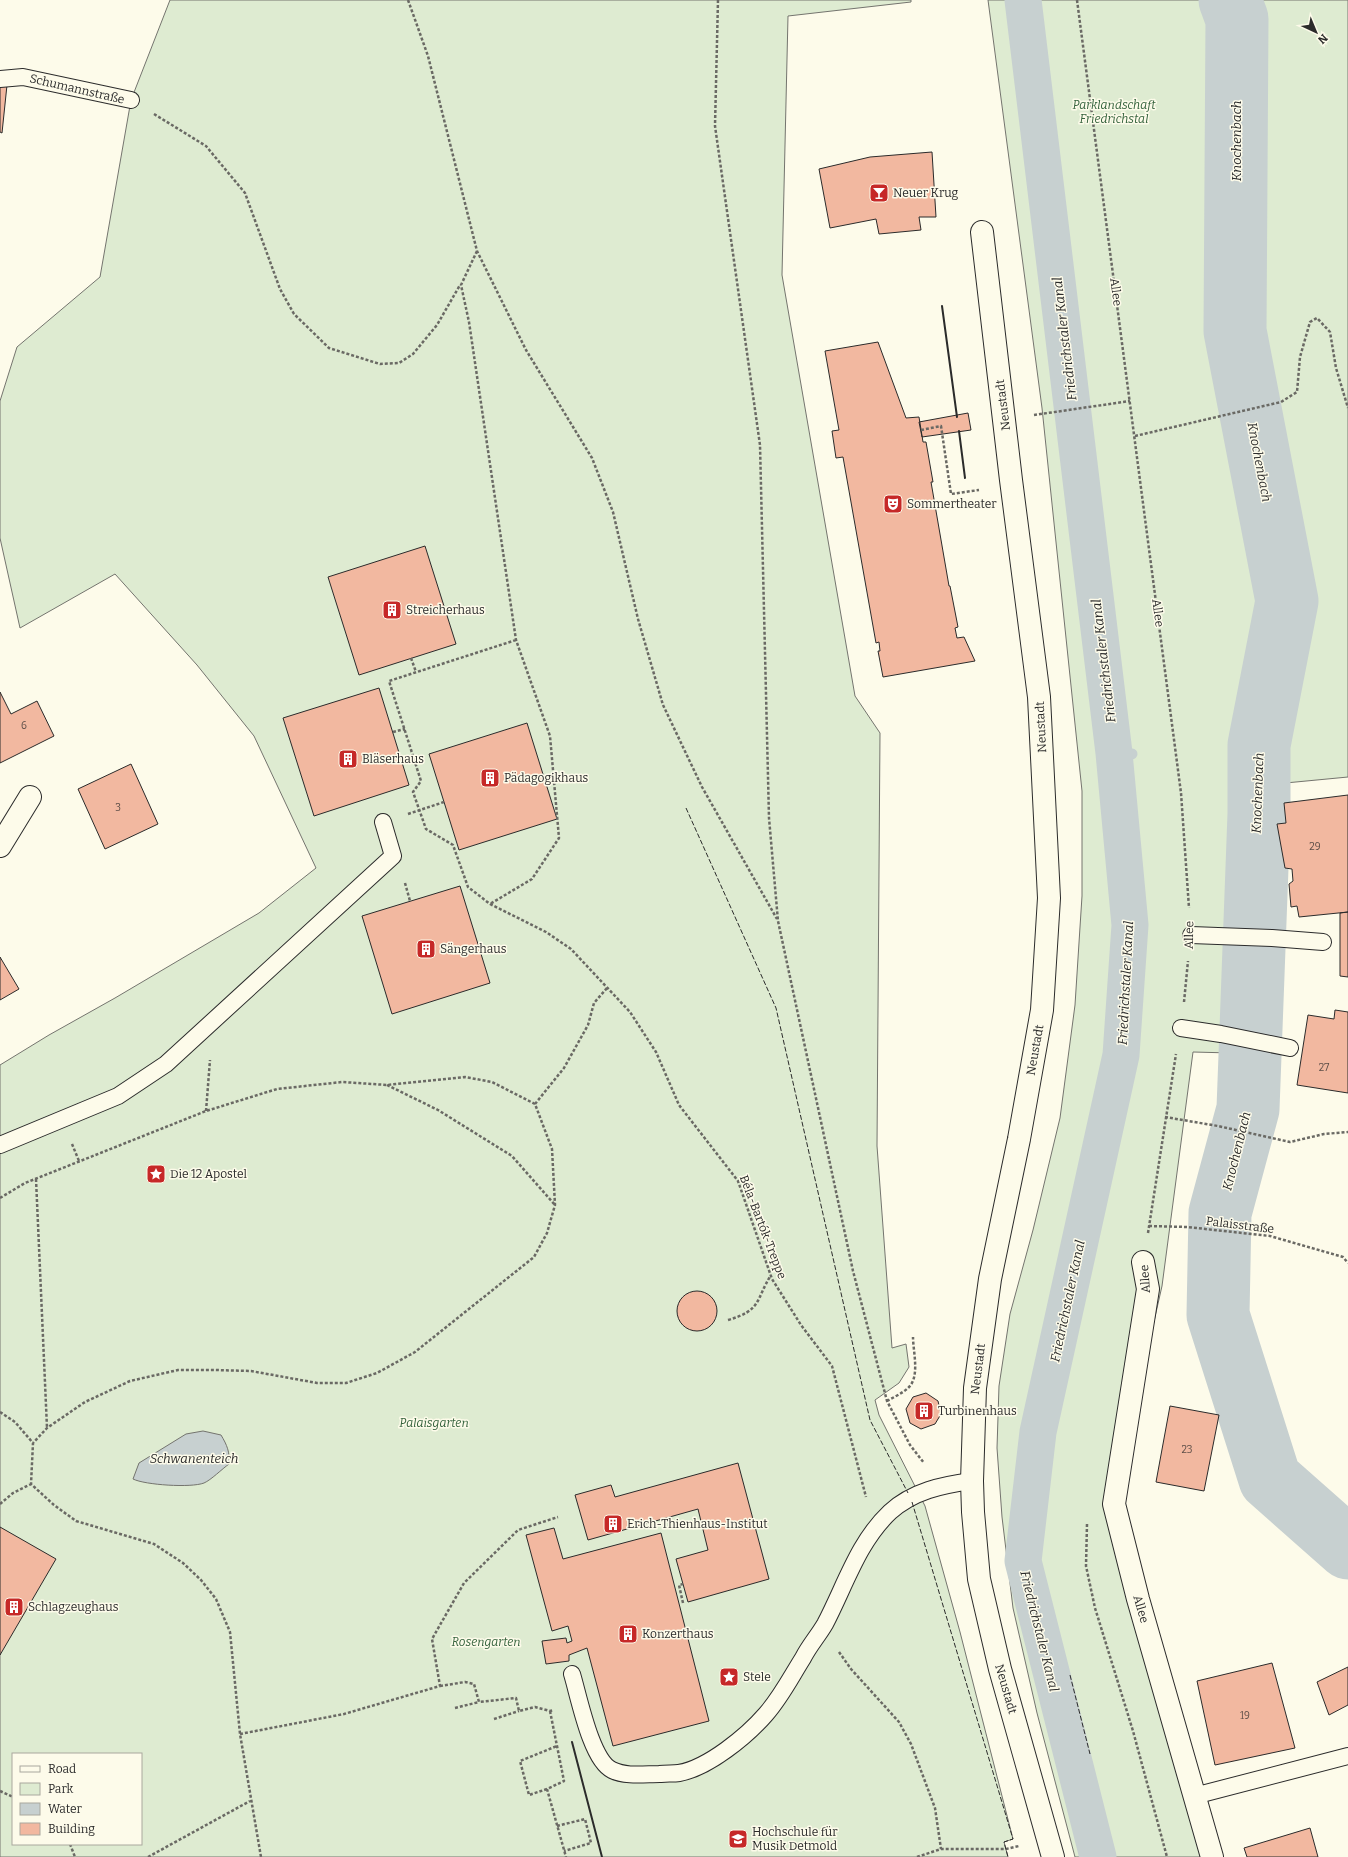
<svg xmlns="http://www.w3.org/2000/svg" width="1348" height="1857" viewBox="0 0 1348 1857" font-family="Bitter,serif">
<rect width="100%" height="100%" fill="#fdfbea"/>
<path fill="#deebd1" stroke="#74746e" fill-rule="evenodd" d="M170 0H911V2L788 16 782 275 855 696 880 733 877 1146 892 1348 906 1344 909 1367 899 1383 875 1400 879 1415 925 1506 960 1632 1013 1839 1004 1842 1008 1857H0V1065L49 1035 115 998 259 913 316 868 254 736 197 665 115 574 20 628 0 538V401L17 347 100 277 131 100ZM13 1754H141V1844H13Z
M988 0H1348V777L1275 784 1282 827 1269 1054 1193 1052 1162 1286 1141 1379 1119 1502 1204 1857H1075L1037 1713 1013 1608 1002 1517 997 1448 999 1386 1010 1314 1033 1230 1060 1118 1075 1005 1082 896V791L1042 408Z"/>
<path fill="#c7d0d0" stroke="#74746e" d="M203 1431 221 1435C227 1445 230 1452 229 1464 222 1469 211 1480 204 1483 191 1488 145 1485 133 1479L139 1463 186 1434Z"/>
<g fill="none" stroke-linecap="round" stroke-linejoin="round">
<path stroke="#c7d0d0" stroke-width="11" d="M1114 753 1132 754"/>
<path stroke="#c7d0d0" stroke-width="37" d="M1023 0 1114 753 1130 925 1121 1055 1038 1432 1023 1561 1098 1857"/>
<path stroke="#c7d0d0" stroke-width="63" d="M1230 0 1237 19 1235 331 1287 601 1259 745V814L1248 1109 1220 1213 1218 1315 1270 1479 1348 1548"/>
</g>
<path fill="#f2b8a0" stroke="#2b2b2b" d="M7 85 2 133 0 132V86Z
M932 152 936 217H919L921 230 879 234 876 219 830 228 819 169 870 157Z
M878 342 906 418 919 417 923 442H926L933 482H931L949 586H950L958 627 955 628 957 638 964 637 975 661 883 677 878 651H880L879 642 876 643 843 457 836 458 832 431 839 430 825 351Z
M968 413 971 430 922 437 919 422Z
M425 546 456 644 359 675 328 577Z
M379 688 409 785 314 816 283 718Z
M0 692 11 714 37 701 54 736 0 763Z
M527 723 557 819 459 850 429 754Z
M131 764 158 824 105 849 78 789Z
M1348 795V912L1299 917 1297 906 1291 907 1289 884 1293 881 1292 869 1285 868 1277 824 1286 823 1284 803Z
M460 886 490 983 392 1014 362 916Z
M1348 912V977L1340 976V913Z
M0 957 19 989 0 1000Z
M1335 1010 1348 1012V1093L1297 1085 1308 1015 1334 1019Z
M677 1311a20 20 0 1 1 40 0a20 20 0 1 1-40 0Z
M926 1393 938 1401 941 1414 935 1424 921 1429 910 1423 906 1409 913 1397Z
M1170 1406 1219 1415 1204 1491 1156 1482Z
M738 1463 769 1579 688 1602 676 1559 708 1550 698 1509 588 1540 575 1495 611 1485 615 1497Z
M0 1527 56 1559 0 1655Z
M554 1528 563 1559 661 1533 709 1721 613 1746 587 1648 569 1655V1661L546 1664 542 1641 566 1638 567 1643 572 1641 568 1626 552 1631 526 1535Z
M1272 1663 1295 1748 1215 1765 1197 1681Z
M1348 1667V1705L1329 1715 1317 1682Z
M1310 1828 1318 1857H1247L1244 1848Z"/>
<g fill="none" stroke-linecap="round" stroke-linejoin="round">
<g stroke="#2b2b2b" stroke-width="18">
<path id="service" d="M0 79 23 77 131 100
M1191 935 1272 938 1323 942
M1181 1028 1221 1034 1290 1048
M0 1145 118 1096 166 1064 393 856 383 822
M572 1674C579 1697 591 1760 612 1770 626 1777 645 1774 660 1774 666 1773 673 1774 679 1773 708 1768 747 1736 766 1714 781 1697 791 1677 803 1658 809 1646 818 1636 825 1624 845 1586 858 1542 890 1512 913 1491 942 1485 972 1481
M1194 1796 1348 1756"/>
</g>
<g stroke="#2b2b2b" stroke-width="24">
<path id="minor" d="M0 846 30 797
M1143 1262 1148 1289 1114 1504 1138 1599 1212 1857"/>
</g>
<g stroke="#2b2b2b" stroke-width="24">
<path id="secondary" d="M982 232 1011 480 1039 697 1049 898 1042 1010 1019 1139 990 1279 975 1388 972 1481 973 1512 979 1579 1000 1669 1053 1857"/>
</g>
<path stroke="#6a6964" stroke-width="2.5" stroke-dasharray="3 2" stroke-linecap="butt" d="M408 0 428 56 477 251 526 350 592 458 613 512 638 619 663 705 702 787 777 919
M718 0 715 126 760 445 769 818 778 921 853 1271 887 1401 910 1445 924 1463
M1077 0 1181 793 1189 908
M154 114 206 146 245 193 280 289 294 314 329 348 380 364 399 363 413 354 437 325 460 285
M477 251 461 285 469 322 516 640 550 736 559 838 532 879 490 904
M1034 415 1130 401
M921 430 941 426 951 494 979 490
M1135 436 1281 402 1297 392 1300 357 1310 322 1317 318 1330 332 1336 368 1348 408
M516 640 389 681 421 781 413 792 426 829 453 845 468 887 490 904 546 932 571 949 630 1012 656 1052 679 1105 738 1181 772 1279 801 1325 832 1366 866 1497
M411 658 416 672
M393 732 405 729
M408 814 444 802
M405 883 410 901
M1184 1002 1188 961
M387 1085 438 1110 512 1156 555 1205
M535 1104 564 1068 588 1025 594 1003 607 988
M206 1111 210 1060
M1165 1117 1218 1126 1290 1142 1324 1134 1348 1132
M72 1144 79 1161
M36 1179 47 1428
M0 1198 25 1183 206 1111 277 1089 342 1082 387 1085 465 1077 492 1082 535 1104 552 1149 555 1205 547 1233 534 1257 415 1352 377 1373 346 1383H317L251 1371 215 1370H178L130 1381 85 1402 47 1428 33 1443
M1149 1226 1187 1227 1270 1236 1343 1257 1348 1263
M1148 1233 1176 1054
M728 1320C762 1310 755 1301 771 1275
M887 1401C894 1397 903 1393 909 1387 920 1376 913 1351 913 1337
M0 1412 15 1422 33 1443 31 1484 54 1505 76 1521 154 1544 183 1563 201 1580 216 1599 230 1632 240 1734 261 1857
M0 1504 13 1493 31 1484
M1087 1524 1086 1566 1095 1608 1133 1731 1167 1857
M683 1603 679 1585 683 1584
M839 1652 851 1669 899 1722 911 1744 935 1808 941 1849
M440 1686 465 1682 474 1684 479 1702 516 1698 519 1711 535 1707 550 1711 554 1710
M455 1708 479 1702
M550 1711 564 1781 547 1789 566 1857
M494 1719 519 1711
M240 1734 344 1714 440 1686 432 1639 464 1583 518 1530 558 1517
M547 1789 529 1795 520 1761 557 1746
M0 1791 13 1797
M557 1826 585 1819 591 1843 564 1851
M70 1844 75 1857
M148 1857 250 1801
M917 1857 941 1849H1006L1019 1846"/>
<use href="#service" stroke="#fdfbea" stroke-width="16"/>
<use href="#minor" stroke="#fdfbea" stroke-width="22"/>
<use href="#secondary" stroke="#fdfbea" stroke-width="22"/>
<path stroke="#2b2b2b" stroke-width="1" stroke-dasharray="5 2" stroke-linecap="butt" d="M686 808 776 1008 870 1420 908 1493
M912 1502 1013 1839 1004 1842 1008 1857
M1070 1675 1090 1754"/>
<path stroke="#2b2b2b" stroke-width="2" d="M942 306 957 417
M959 431 965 478
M572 1742 602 1857"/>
</g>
<defs>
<g id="bar-square" transform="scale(1)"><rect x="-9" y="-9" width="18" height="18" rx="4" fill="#c62828" stroke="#fdfbea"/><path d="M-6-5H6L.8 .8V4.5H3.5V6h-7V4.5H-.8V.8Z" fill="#fff"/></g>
<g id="theatre-square" transform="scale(1)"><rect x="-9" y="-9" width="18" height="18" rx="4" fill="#c62828" stroke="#fdfbea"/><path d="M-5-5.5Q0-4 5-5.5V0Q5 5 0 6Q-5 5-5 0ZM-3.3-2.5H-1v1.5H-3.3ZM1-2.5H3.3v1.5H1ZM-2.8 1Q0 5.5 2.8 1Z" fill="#fff"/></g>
<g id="building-square" transform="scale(1)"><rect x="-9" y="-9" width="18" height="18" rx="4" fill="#c62828" stroke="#fdfbea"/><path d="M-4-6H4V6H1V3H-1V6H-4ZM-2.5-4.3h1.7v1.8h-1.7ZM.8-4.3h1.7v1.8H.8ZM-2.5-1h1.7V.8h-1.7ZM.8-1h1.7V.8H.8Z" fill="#fff"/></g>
<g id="sight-square" transform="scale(1)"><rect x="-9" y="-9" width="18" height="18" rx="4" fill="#c62828" stroke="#fdfbea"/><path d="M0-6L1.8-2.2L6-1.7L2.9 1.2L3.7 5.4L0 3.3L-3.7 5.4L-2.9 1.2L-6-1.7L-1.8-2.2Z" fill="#fff"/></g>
<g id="university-square" transform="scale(1)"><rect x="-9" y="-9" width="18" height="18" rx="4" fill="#c62828" stroke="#fdfbea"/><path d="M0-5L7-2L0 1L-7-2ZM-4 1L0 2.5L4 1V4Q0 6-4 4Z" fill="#fff"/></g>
</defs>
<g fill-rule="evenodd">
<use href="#bar-square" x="879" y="193"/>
<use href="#theatre-square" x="893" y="504"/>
<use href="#building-square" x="392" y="610"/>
<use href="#building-square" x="348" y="759"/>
<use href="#building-square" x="490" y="778"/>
<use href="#building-square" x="426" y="949"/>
<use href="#sight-square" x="156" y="1174"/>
<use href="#building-square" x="924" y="1411"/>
<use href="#building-square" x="613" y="1524"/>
<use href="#building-square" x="14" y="1607"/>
<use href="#building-square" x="628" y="1634"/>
<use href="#sight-square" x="729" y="1677"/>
<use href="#university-square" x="738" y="1839"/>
</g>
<g text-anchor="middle" stroke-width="3" stroke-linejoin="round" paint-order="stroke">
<g font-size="10" fill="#5d4e48">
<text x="24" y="729">6</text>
<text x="118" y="811">3</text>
<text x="1315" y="850">29</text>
<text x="1324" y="1071">27</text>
<text x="1187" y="1453">23</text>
<text x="1245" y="1719">19</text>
</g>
<g font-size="12" fill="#2b2b2b" stroke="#fdfbea">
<text transform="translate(77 89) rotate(13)" y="4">Schumannstraße</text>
<text transform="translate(1116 292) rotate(83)" y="4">Allee</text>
<text transform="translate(1003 405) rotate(-97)" y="4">Neustadt</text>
<text transform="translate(1158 613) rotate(83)" y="4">Allee</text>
<text transform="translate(1041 727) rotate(-93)" y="4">Neustadt</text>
<text transform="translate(1189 935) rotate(-89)" y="4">Allee</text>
<text transform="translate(1035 1050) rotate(-80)" y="4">Neustadt</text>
<text transform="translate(1240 1225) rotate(7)" y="4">Palaisstraße</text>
<text transform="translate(763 1227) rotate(69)" y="4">Béla-Bartók-Treppe</text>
<text transform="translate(1145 1279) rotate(-94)" y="4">Allee</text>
<text transform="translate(978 1369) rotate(-83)" y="4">Neustadt</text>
<text transform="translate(1141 1609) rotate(74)" y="4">Allee</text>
<text transform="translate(1006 1689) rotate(74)" y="4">Neustadt</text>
</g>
<g font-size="12" font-style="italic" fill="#34623c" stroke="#fdfbea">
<text x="1114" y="109">Parklandschaft<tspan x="1114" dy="14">Friedrichstal</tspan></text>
<text x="434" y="1427">Palaisgarten</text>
<text x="486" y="1646">Rosengarten</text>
</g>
<g font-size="12" fill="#2b2b2b" stroke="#fdfbea" text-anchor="start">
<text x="893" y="197">Neuer Krug</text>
<text x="907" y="508">Sommertheater</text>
<text x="406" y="614">Streicherhaus</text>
<text x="362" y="763">Bläserhaus</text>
<text x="504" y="782">Pädagogikhaus</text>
<text x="440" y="953">Sängerhaus</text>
<text x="170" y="1178">Die 12 Apostel</text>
<text x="938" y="1415">Turbinenhaus</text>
<text x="627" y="1528">Erich-Thienhaus-Institut</text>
<text x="28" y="1611">Schlagzeughaus</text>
<text x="642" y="1638">Konzerthaus</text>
<text x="743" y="1681">Stele</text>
<text x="752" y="1836">Hochschule für<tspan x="752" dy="14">Musik Detmold</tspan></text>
</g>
<g font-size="13" font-style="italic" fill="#2b2b2b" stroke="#fdfbea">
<text transform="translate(1236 141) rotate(-90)" y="5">Knochenbach</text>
<text transform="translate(1064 339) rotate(-97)" y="5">Friedrichstaler Kanal</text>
<text transform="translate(1260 462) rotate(79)" y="5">Knochenbach</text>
<text transform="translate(1103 661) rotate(-97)" y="5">Friedrichstaler Kanal</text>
<text transform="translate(1257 793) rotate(-88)" y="5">Knochenbach</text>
<text transform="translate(1125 983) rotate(-87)" y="5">Friedrichstaler Kanal</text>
<text transform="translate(1236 1151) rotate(-76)" y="5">Knochenbach</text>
<text transform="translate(1067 1301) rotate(-78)" y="5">Friedrichstaler Kanal</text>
<text x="194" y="1463">Schwanenteich</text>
<text transform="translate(1040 1631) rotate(76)" y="5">Friedrichstaler Kanal</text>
</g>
</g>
<rect x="12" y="1753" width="130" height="92" fill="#fdfbea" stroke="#a9a89e"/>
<rect x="20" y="1766" width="20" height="6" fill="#fdfbea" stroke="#a9a89e"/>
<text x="48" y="1773" font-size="12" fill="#2b2b2b">Road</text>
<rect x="20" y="1783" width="20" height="12" fill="#deebd1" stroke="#a9a89e"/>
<text x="48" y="1793" font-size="12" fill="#2b2b2b">Park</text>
<rect x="20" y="1803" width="20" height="12" fill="#c7d0d0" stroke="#a9a89e"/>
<text x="48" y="1813" font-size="12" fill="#2b2b2b">Water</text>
<rect x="20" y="1823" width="20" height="12" fill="#f2b8a0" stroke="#a9a89e"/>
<text x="48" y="1833" font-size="12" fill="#2b2b2b">Building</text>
<g transform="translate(1316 32) rotate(136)" stroke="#fdfbea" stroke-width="3" paint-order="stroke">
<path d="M0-3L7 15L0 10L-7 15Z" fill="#2b2b2b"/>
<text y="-6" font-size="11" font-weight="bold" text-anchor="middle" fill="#2b2b2b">N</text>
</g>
</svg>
